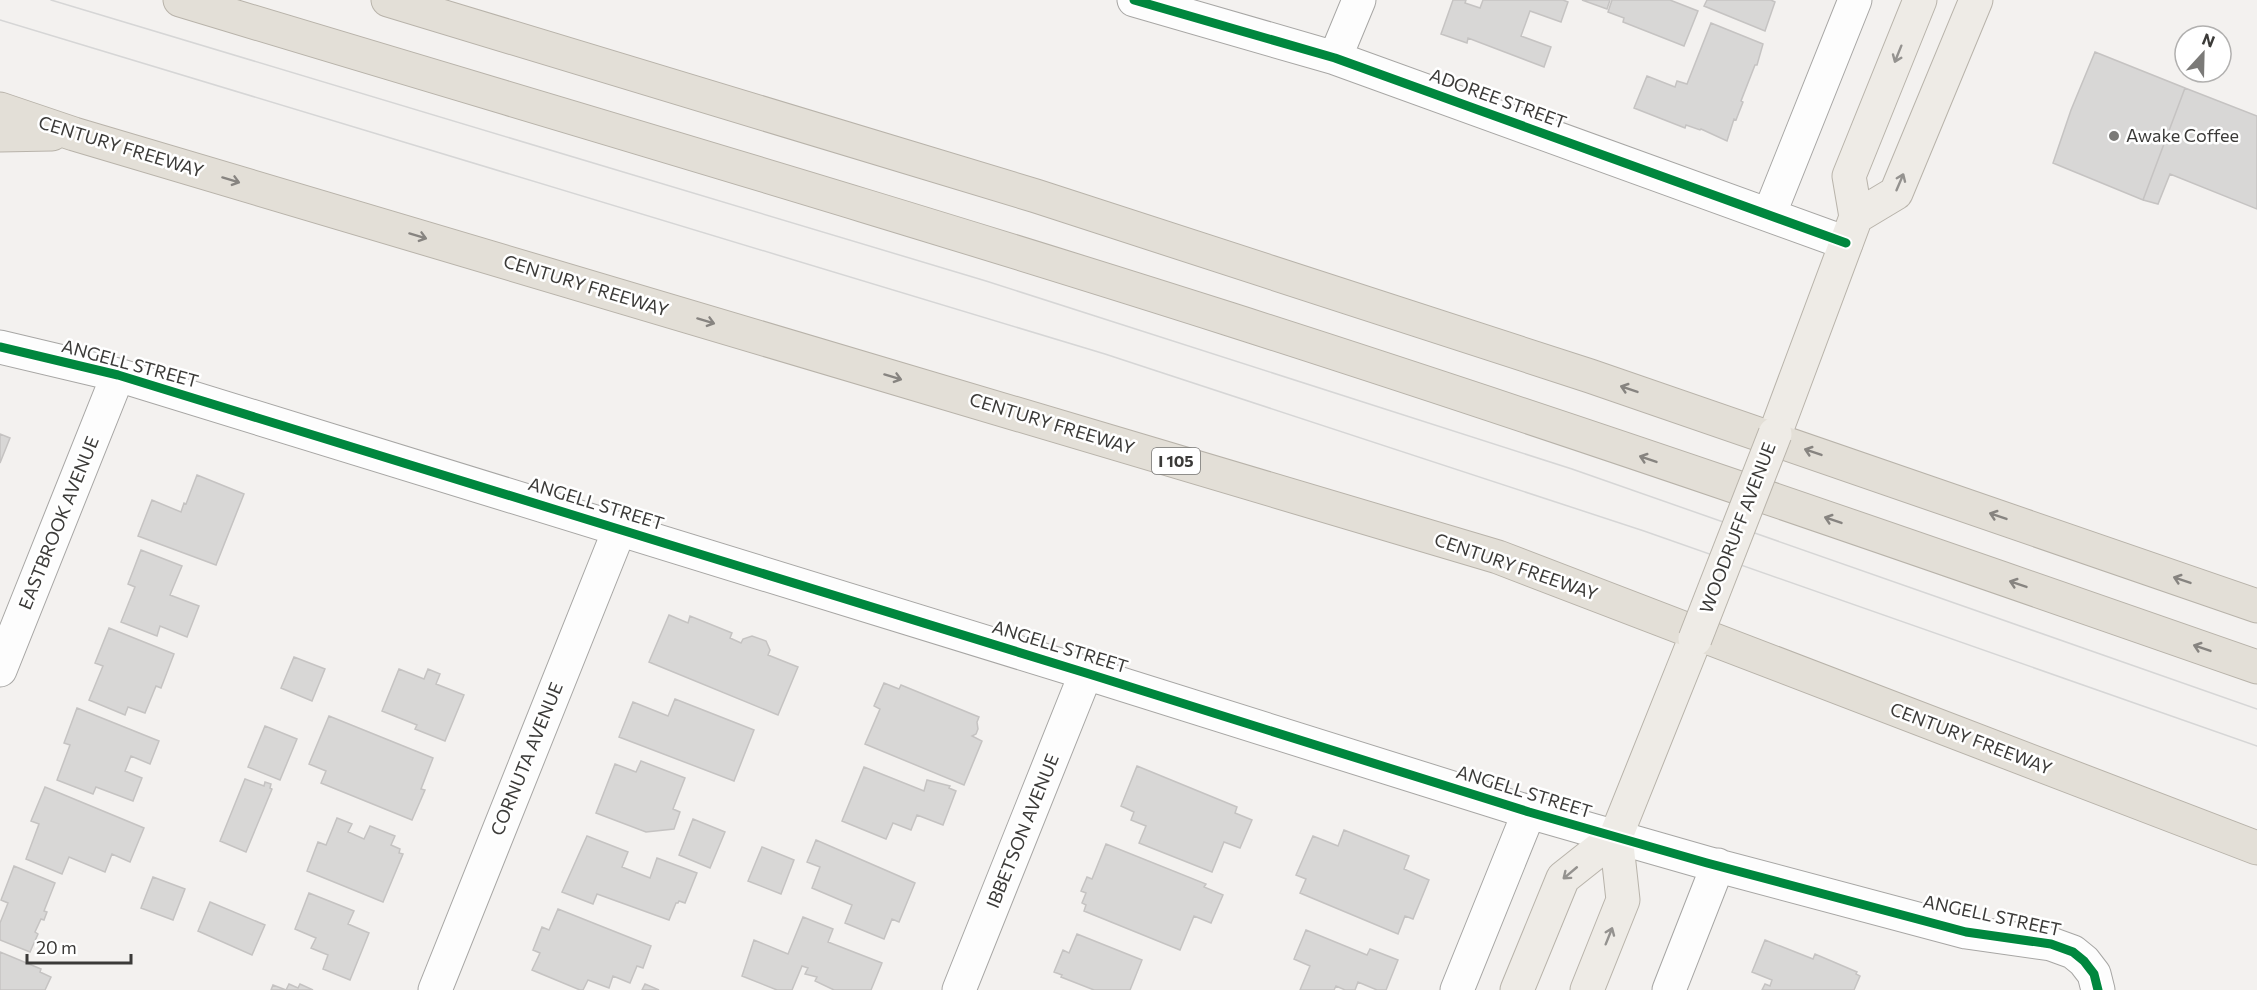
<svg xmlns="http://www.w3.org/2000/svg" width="2257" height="990" viewBox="0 0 2257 990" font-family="Commissioner,sans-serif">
<rect width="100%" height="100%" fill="#f3f1ef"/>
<path fill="#d8d7d6" stroke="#c5c3c2" stroke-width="1.5" d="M1453 0H1466L1465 3 1480 8 1483 0H1563L1568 2 1561 22 1530 11 1521 36 1551 47 1544 67 1468 38 1467 43 1441 34Z
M1582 0H1610L1607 9Z
M1612 0H1670L1698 11 1684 46 1623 22 1624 18 1608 12Z
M1707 0H1771L1775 2 1765 31 1704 6Z
M1711 23 1763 44 1757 65H1755L1741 101 1743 102 1736 120 1734 119 1727 141 1701 129 1700 130 1686 125 1685 128 1634 108 1647 76 1675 87 1677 81 1687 84Z
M2095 52 2185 88 2143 200 2053 163 2071 110Z
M2185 88 2257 116V209L2170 174 2158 204 2143 200Z
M0 434 10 438 0 463Z
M197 475 244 494 216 565 138 536 152 500 181 512 184 503 186 504Z
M141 550 182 566 170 595 199 606 187 637 160 626 157 636 121 622 135 587 128 584Z
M669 615 688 623 690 616 732 633 730 638 741 643 743 639 752 636 766 641 770 650 768 655 798 667 778 715 649 662Z
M109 628 174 654 161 688 156 686 145 713 128 707 125 715 89 700 103 666 95 663Z
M294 657 325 669 312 701 281 688Z
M399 669 424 679 428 669 440 674 436 684 464 695 445 741 415 729 417 725 382 711Z
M884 683 899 689 901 685 979 717 977 722 978 729 976 734 972 736 982 741 964 785 865 744 880 709 874 706Z
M675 699 754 730 734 781 619 737 633 702 668 716Z
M77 708 159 741 150 764 131 756 125 771 142 778 133 801 96 787 93 794 57 780 70 745 64 743Z
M329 716 433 758 421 789 425 790 412 820 321 783 326 771 309 764Z
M265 726 297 739 280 780 248 767Z
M641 761 685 778 673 809 680 812 674 829 646 832 596 813 615 764 636 772Z
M1137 766 1237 807 1235 813 1252 820 1240 848 1224 842 1212 872 1139 843 1146 826 1131 820 1134 812 1121 806Z
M864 767 924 791 927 780 950 786 949 788 956 791 943 825 917 815 911 830 893 823 886 839 842 821Z
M245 779 264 786 265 782 271 784 270 788 272 789 246 852 220 841Z
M45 787 144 828 130 862 112 854 105 872 69 857 62 874 26 859 39 824 31 821Z
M337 818 352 824 348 832 364 839 370 826 395 836 391 845 400 849 399 853 403 854 383 902 307 871 318 842 326 845Z
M693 819 725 832 710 868 679 855Z
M1344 830 1409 856 1404 869 1429 880 1413 919 1405 916 1398 934 1300 893 1306 879 1296 875 1313 836 1338 846Z
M587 836 628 852 622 867 650 878 657 858 697 873 685 903 679 901 678 903H676L669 920 597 894 593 904 562 892Z
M816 840 915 883 899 922 892 919 884 939 845 923 852 905 812 888 820 867 807 862Z
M1106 844 1206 884 1204 887 1223 895 1211 923 1194 916 1180 950 1084 911 1086 905 1082 903 1086 893 1081 891 1087 877 1092 879Z
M762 847 794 860 781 894 748 881Z
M14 866 55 883 44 911 47 912 44 920 41 919 35 932 38 934 30 952 0 940V923L8 903 1 900Z
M153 877 185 889 173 920 141 908Z
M309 893 354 911 348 924 369 933 350 980 323 969 328 955 311 948 316 938 295 929Z
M210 902 265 925 252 955 198 931Z
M558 909 651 946 643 968 637 966 630 983 613 976 609 988 588 980 583 990H580L532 970 540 953 533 950 542 927 549 930Z
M803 917 833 929 828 942 882 963 871 990H834L815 981 817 977 805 974 808 968 802 966 792 990H777L742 976 754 940 788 954Z
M1306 930 1367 955 1370 949 1398 960 1386 990H1377L1358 982 1355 990H1345L1336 986 1334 990H1300L1310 966 1294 959Z
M1077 934 1142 960 1130 990H1094L1061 977 1062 975 1054 972 1063 950 1069 953Z
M1765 940 1813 959 1815 954 1857 972 1856 974 1860 976 1854 990H1762L1765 984 1770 986 1772 980 1752 972Z
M0 952 41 969 40 972 51 977 45 990H0Z
M289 984 298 988 300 984 313 990H271L273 985 286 990Z
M645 984 659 990H642Z"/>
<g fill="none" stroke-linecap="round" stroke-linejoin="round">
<g stroke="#a7a6a4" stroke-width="35">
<path id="minor" d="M1134 0 1335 58 1846 243
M1335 58 1359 0
M1769 215 1855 0
M0 347 118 375 1086 673 1529 812 1707 863 1966 932 2051 944 2073 952 2084 961 2094 974 2098 990
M0 670 118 375
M435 990 620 528
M959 990 1086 673
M1457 990 1529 812
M1669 990 1718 865"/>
</g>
<g stroke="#b8b3aa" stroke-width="35">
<path id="major" d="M1856 217 1896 193 1976 0
M1775 434 1856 217 1849 176 1920 0
M1517 990 1563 878 1616 836
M1587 990 1623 900 1616 836 1695 639"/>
</g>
<g stroke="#b8b3aa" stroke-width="35">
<path id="highway" d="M180 0C530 106 881 208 1229 319 1573 429 1916 548 2257 667
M388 0 1036 196 1590 376 2257 606
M0 109 74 134 1498 557 2257 848
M0 135 52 134"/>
</g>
<use href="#minor" stroke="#fdfdfd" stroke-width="33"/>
<use href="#major" stroke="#eeebe6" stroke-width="33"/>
<use href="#highway" stroke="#e3dfd7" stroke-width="33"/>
<path stroke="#d6d6d6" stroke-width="1.5" d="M51 0 986 281 1572 469 2257 709
M0 20 1105 354 1644 531 2257 746"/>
<g stroke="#b8b3aa" stroke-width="35" stroke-linecap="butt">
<path id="major-bridge" d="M1695 639 1775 434"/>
</g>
<use href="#major-bridge" stroke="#eeebe6" stroke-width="33"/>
<g stroke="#fff" stroke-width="13">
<path id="cycleway" d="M1134 0 1335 58 1846 243
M0 347 118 375 1086 673 1529 812 1707 863 1966 932 2051 944 2073 952 2084 961 2094 974 2098 990"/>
</g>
<use href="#cycleway" stroke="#00873e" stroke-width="9"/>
</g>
<defs><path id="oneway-shaft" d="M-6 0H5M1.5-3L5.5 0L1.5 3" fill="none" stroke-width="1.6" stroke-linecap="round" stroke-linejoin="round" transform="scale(1.5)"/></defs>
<g stroke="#94928f">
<use href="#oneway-shaft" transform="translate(1898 54) rotate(112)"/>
<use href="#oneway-shaft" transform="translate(1900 182) rotate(-67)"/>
<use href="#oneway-shaft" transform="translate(1570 873) rotate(140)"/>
<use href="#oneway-shaft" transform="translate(1609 936) rotate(-68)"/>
</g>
<g stroke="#878480">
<use href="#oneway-shaft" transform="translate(231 180) rotate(17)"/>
<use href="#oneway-shaft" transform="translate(418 236) rotate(17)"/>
<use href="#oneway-shaft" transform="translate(706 321) rotate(17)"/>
<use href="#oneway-shaft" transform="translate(893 377) rotate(17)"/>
<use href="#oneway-shaft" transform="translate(1629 389) rotate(-161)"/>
<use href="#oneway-shaft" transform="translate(1813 452) rotate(-161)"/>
<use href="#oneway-shaft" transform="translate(1648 459) rotate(-161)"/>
<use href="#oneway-shaft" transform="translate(1998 516) rotate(-161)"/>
<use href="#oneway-shaft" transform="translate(1833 520) rotate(-161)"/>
<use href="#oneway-shaft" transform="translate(2182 580) rotate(-161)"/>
<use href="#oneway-shaft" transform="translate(2018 584) rotate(-161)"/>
<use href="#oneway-shaft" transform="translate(2202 648) rotate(-161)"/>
</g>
<circle fill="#7b7a78" stroke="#fff" stroke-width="2" cx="2114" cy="136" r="6"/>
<g text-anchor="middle" stroke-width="5" stroke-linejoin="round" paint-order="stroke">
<rect fill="#fff" stroke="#767574" stroke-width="1.5" x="1152" y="448" width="48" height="26" rx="4.5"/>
<g font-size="16" font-weight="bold" fill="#3b3a38">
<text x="1176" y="467">I 105</text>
</g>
<g font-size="18" fill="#3b3a38" stroke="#fff">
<text transform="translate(1498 99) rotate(20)" y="6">ADOREE STREET</text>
<text transform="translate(121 147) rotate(17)" y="6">CENTURY FREEWAY</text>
<text transform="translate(586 286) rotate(17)" y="6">CENTURY FREEWAY</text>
<text transform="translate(130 364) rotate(15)" y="6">ANGELL STREET</text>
<text transform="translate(1052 424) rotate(17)" y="6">CENTURY FREEWAY</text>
<text transform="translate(596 504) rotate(17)" y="6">ANGELL STREET</text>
<text transform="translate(59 523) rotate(-68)" y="6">EASTBROOK AVENUE</text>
<text transform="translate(1738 528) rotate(-69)" y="6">WOODRUFF AVENUE</text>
<text transform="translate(1516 567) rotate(19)" y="6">CENTURY FREEWAY</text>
<text transform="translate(1060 647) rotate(17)" y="6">ANGELL STREET</text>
<text transform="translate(1971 739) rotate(21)" y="6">CENTURY FREEWAY</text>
<text transform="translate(527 759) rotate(-68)" y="6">CORNUTA AVENUE</text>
<text transform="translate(1524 792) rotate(17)" y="6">ANGELL STREET</text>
<text transform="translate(1023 831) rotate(-68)" y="6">IBBETSON AVENUE</text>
<text transform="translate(1992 916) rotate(12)" y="6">ANGELL STREET</text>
</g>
<g font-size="18" fill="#3b3a38" stroke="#fff" text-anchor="start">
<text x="2126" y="142">Awake Coffee</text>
</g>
</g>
<g transform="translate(2203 54) rotate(22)"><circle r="28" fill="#ffffff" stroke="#b1b0af" stroke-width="1.5"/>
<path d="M0-4.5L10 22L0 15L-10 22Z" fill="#7b7a78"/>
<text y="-9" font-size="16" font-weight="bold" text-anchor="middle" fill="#3b3a38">N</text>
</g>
<path d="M27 954v9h104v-9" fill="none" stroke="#3b3a38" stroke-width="3"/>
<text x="36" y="954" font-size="18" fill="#3b3a38" stroke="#ffffff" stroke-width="4.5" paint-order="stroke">20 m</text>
</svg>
